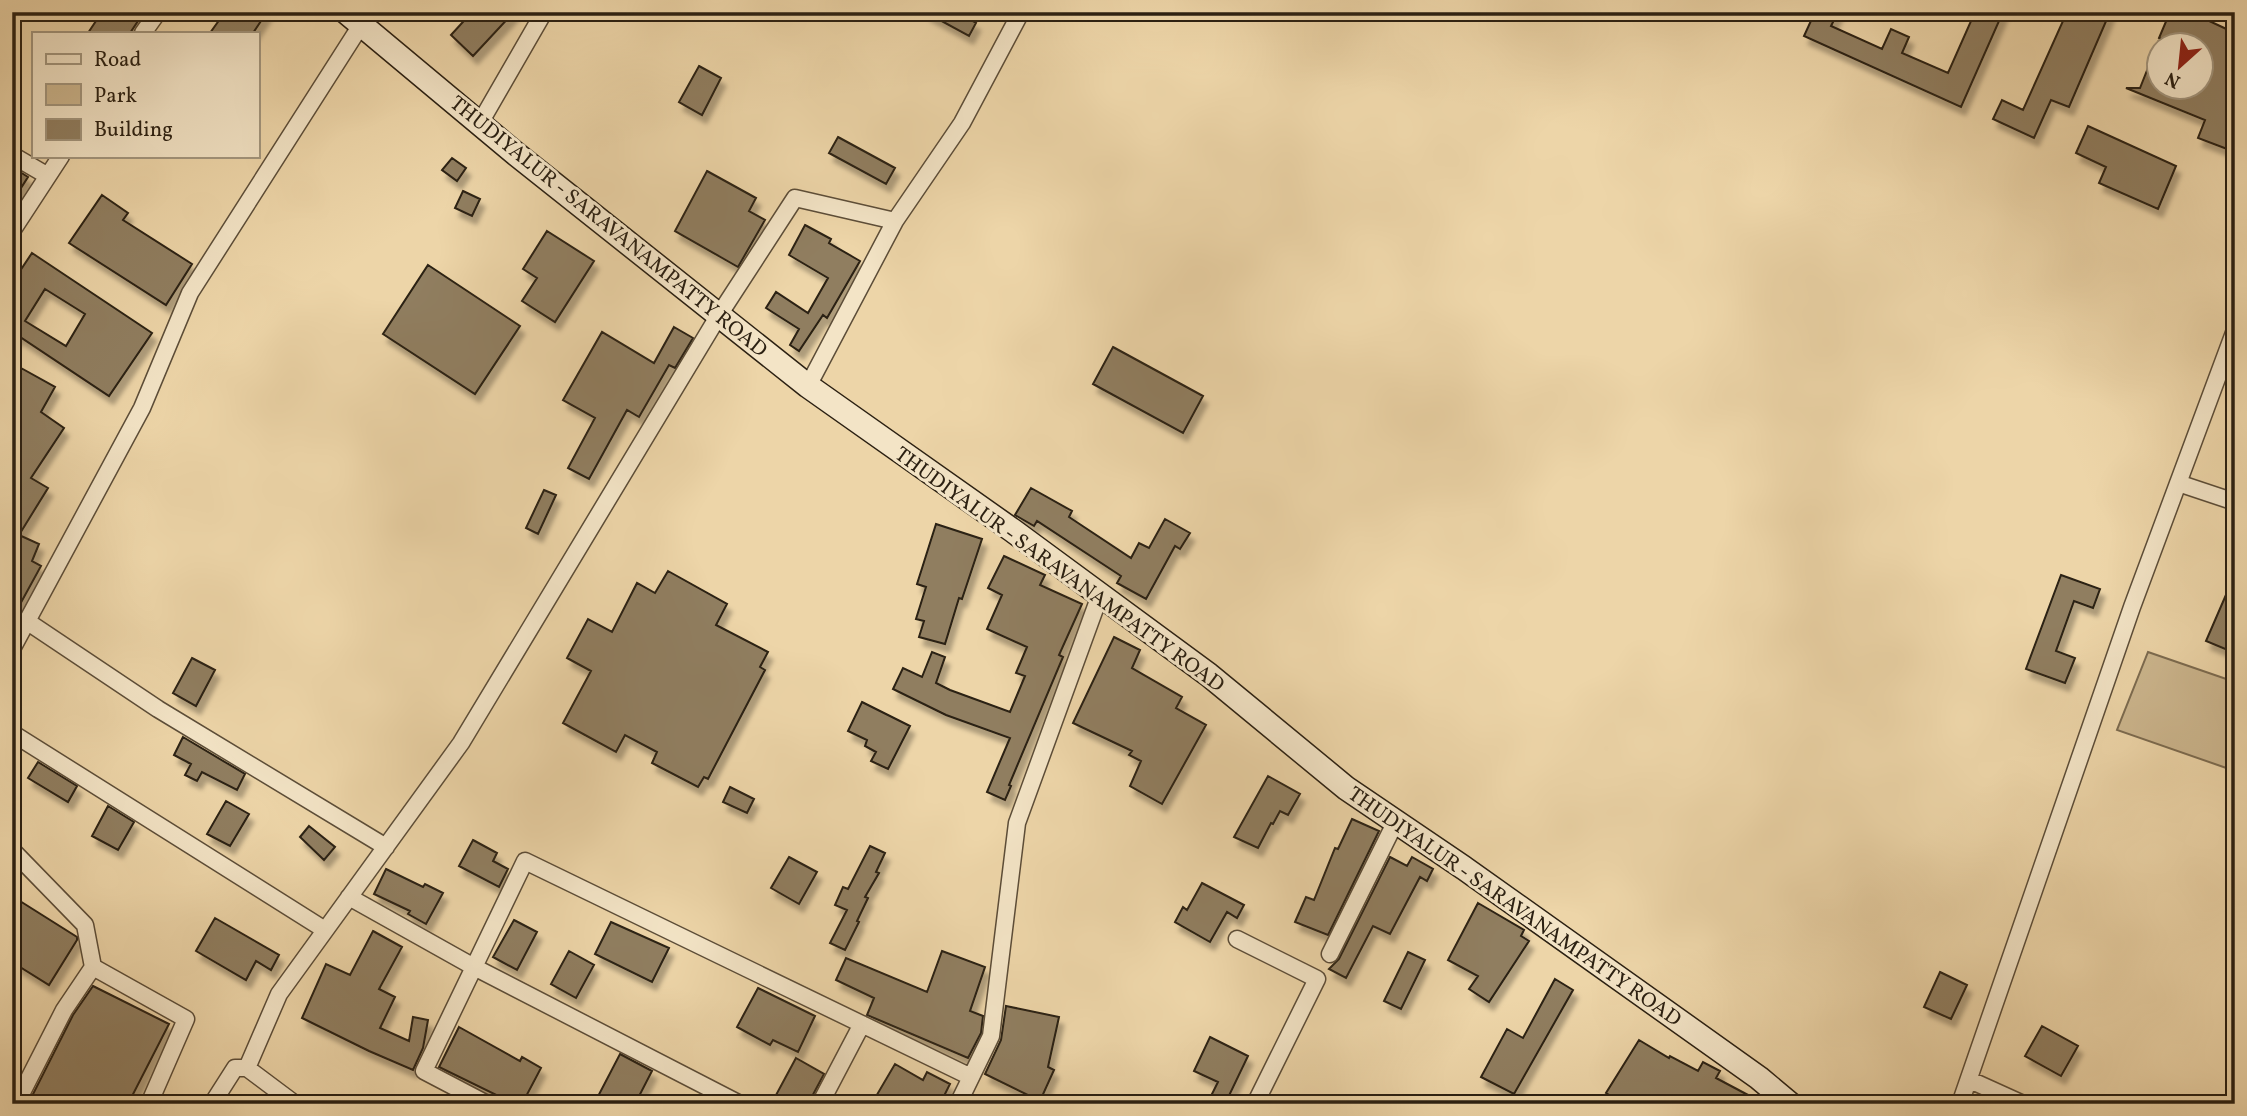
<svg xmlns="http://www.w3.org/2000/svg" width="2247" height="1116" viewBox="0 0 2247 1116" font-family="Vollkorn,serif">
<defs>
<filter id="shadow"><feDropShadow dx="4.5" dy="8" stdDeviation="2" flood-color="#0004"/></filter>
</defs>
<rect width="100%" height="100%" fill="#edd5a8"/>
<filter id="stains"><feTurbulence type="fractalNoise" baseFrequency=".00286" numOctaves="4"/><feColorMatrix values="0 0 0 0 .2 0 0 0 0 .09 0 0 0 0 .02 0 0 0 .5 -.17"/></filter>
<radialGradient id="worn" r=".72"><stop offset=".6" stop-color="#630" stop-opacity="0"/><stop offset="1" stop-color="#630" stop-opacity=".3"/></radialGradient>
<path fill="#ccb68e" stroke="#7c6b50" stroke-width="2" d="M2148 652 2235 682V771L2117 730Z"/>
<path fill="#907e60" stroke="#2b2012" stroke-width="2" fill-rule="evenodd" filter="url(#shadow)" d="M102 12H144L130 33H88Z
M225 12H267L253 33H210Z
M472 12H514L473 56 451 35Z
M925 12H957L976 23 969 36Z
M1815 12H1838L1831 26 1882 49 1891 29 1909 37 1902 53 1948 73 1975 12H2003L1961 107 1804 36Z
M2067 12H2110L2069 107 2051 100 2034 138 1993 119 2002 100 2023 110Z
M2170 12H2190L2235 33V152L2198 138 2205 120 2126 88H2140L2159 40 2160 88H2202V46H2176L2159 38Z
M699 66 721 78 702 115 679 102Z
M2088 126 2176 166 2158 209 2099 183 2106 167 2076 153Z
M838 137 895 168 886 184 829 153Z
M452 158 466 168 457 181 442 170Z
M12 167 28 177 12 202Z
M707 171 756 198 749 211 765 220 738 267 675 231Z
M463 191 480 199 472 216 455 208Z
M102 195 128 213 123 220 192 264 166 305 69 243Z
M805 225 831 239 829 243 860 261 827 318 823 315 799 351 790 345 799 329 766 308 776 292 808 313 828 278 789 255Z
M547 231 594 261 555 322 522 301 537 278 523 269Z
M32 253 152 333 109 396 17 335 12 343V283ZM45 289 85 314 66 346 25 321Z
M428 265 520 326 475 394 383 334Z
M674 327 693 338 675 368 669 365 639 417 627 410 589 479 568 468 595 418 563 400 602 332 654 363Z
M1113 347 1203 396 1183 433 1093 384Z
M21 368 55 387 41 412 64 428 31 478 48 488 19 535 39 544 32 561 41 566 12 619V383Z
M1031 488 1072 511 1069 517 1131 558 1139 543 1149 548 1165 519 1190 533 1180 549 1175 546 1146 599 1117 583 1121 576 1037 521 1034 526 1015 515Z
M544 490 556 495 538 534 526 528Z
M936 524 982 539 962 599 959 598 945 644 919 637 924 621 916 619 926 587 917 584Z
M1004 556 1045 575 1040 585 1082 604 1059 655 1063 657 1009 785 1011 786 1005 800 987 792 1010 738 946 715 893 689 903 668 922 677 932 652 945 657 936 683 950 690 1010 712 1025 676 1016 673 1027 647 987 629 1002 595 988 588Z
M668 571 727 604 716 625 768 652 760 667 765 670 708 779 704 777 698 787 652 763 657 752 625 735 616 752 563 723 591 671 567 658 588 619 612 632 637 583 655 593Z
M2235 574V653L2206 641Z
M2061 575 2100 589 2093 608 2074 601 2056 651 2075 658 2065 683 2026 669Z
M1114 637 1140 650 1132 668 1182 697 1176 708 1206 725 1162 804 1130 786 1141 761 1129 755 1132 751 1073 723Z
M192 658 215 670 196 706 173 693Z
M862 702 910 726 888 769 871 761 876 752 865 746 867 740 848 731Z
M183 737 245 774 237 790 202 772 197 781 185 775 191 764 174 755Z
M38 762 77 786 68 802 28 778Z
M1268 776 1300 794 1288 815 1280 811 1273 824 1271 823 1258 848 1234 837Z
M730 787 754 799 747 813 723 802Z
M226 801 249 814 230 846 207 834Z
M108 806 134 822 118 850 92 836Z
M1352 819 1379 831 1328 935 1295 922 1306 897 1314 900 1335 848 1338 849Z
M309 826 335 847 324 860 300 837Z
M473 840 497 853 493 861 508 869 499 887 459 866Z
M870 846 885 853 876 872 879 873 865 897 868 898 857 921 859 922 845 950 830 943 847 910 835 905 843 887 848 889Z
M789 857 817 872 799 904 771 888Z
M1390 857 1407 866 1412 857 1433 869 1427 881 1420 877 1390 934 1373 926 1346 978 1329 969 1339 959Z
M386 869 423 887 425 884 443 893 426 924 408 914 410 911 374 894Z
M1202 883 1244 905 1237 918 1227 912 1210 942 1175 922 1183 907 1187 910Z
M12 896 77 937V940L49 985 12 962Z
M1478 903 1524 930 1521 936 1529 941 1489 1002 1469 989 1478 976 1448 960Z
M215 918 279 955 271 970 256 961 246 980 196 951Z
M514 920 537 932 517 970 493 957Z
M611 922 669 948 652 982 595 954Z
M373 931 402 947 379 989 395 997 380 1028 409 1041 413 1017 428 1020 423 1048 413 1070 369 1051 302 1018 326 964 350 975Z
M569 951 594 965 576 998 551 984Z
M942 951 985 967 970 1011 983 1016 981 1033 968 1058 867 1015 874 998 836 980 846 958 927 992Z
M1408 952 1425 960 1401 1009 1384 1001Z
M1940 972 1967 985 1951 1019 1924 1007Z
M1555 979 1573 990 1514 1094 1481 1077 1507 1029 1523 1038Z
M93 986 169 1024 128 1104H28L73 1015Z
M758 988 815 1016 798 1052 773 1040 770 1045 737 1027Z
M1006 1006 1059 1017 1048 1067 1054 1070 1040 1101 985 1074 1001 1040Z
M2042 1026 2078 1046 2061 1076 2025 1056Z
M459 1027 520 1061 522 1057 541 1068 522 1104H515L439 1067Z
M1210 1037 1248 1056 1225 1104H1207L1218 1082 1194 1071Z
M1639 1040 1669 1058 1670 1056 1698 1071 1703 1062 1720 1071 1716 1078 1765 1104H1624L1606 1093Z
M620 1054 652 1071 635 1104H594Z
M796 1058 824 1074 808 1104H792L776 1095Z
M895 1064 923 1080 927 1072 950 1084 940 1104H919L908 1098 905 1104H886L875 1098Z"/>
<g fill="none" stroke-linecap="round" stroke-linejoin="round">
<g stroke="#5c4d38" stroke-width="19">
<path id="minor" d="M143 33 158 12
M480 123 544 12
M12 155 48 176
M12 231 61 156
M808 386 895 221
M2178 483 2235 502
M28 622 158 709 386 847
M12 649 142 408 190 293 361 25
M12 733 325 930
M12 850 85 925 93 967 186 1019 149 1104
M349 897 474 967 740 1104
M1237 939 1317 979 1255 1104
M1330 954 1396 821
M247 1068 279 994 461 743 719 315 795 198 895 221 962 123 1021 12
M1970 1080 2023 1104
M16 1104 64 1010 93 967
M212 1104 235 1068H247L295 1104
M487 1104 424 1071 525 861 971 1077
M820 1104 862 1024
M958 1104 991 1036 1017 823 1100 595
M1960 1104 2132 607 2235 330"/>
</g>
<g stroke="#2b2012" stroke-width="26">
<path id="secondary" d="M346 12 516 154 808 386 1012 530 1209 675 1346 788 1464 868 1759 1078 1790 1104"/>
</g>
<use href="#minor" stroke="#f3e4c6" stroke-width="16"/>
<use href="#secondary" stroke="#f3e4c6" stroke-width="23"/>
</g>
<g text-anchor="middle" stroke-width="6" stroke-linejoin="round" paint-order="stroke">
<g font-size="21" fill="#2b2012" stroke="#f3e4c6">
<text transform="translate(609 226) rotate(39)" y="7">THUDIYALUR - SARAVANAMPATTY ROAD</text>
<text transform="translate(1060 569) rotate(36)" y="7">THUDIYALUR - SARAVANAMPATTY ROAD</text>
<text transform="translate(1515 906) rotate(35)" y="7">THUDIYALUR - SARAVANAMPATTY ROAD</text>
</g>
</g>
<rect width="2247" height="1116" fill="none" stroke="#edd5a8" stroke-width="42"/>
<rect x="14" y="14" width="2219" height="1088" fill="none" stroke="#2b2012" stroke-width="3.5"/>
<rect x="21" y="21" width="2205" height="1074" fill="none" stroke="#2b2012" stroke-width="2"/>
<rect x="32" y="32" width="228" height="126" fill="#f3e4c6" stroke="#a3967e" stroke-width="2"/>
<rect x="46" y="54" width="35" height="10" fill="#f3e4c6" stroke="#a3967e" stroke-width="2"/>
<text x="94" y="66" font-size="21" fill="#2b2012">Road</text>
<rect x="46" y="84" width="35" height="21" fill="#ccb68e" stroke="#a3967e" stroke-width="2"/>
<text x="94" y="102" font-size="21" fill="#2b2012">Park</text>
<rect x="46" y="119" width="35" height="21" fill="#907e60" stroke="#a3967e" stroke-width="2"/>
<text x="94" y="136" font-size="21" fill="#2b2012">Building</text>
<g transform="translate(2180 66) rotate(207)"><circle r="33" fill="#f3e4c6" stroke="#a3967e" stroke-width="2"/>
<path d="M0-5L12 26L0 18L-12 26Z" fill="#8f2418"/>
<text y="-10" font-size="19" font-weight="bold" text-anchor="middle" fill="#2b2012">N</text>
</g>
<rect width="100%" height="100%" filter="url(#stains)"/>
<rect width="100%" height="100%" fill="url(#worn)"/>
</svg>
